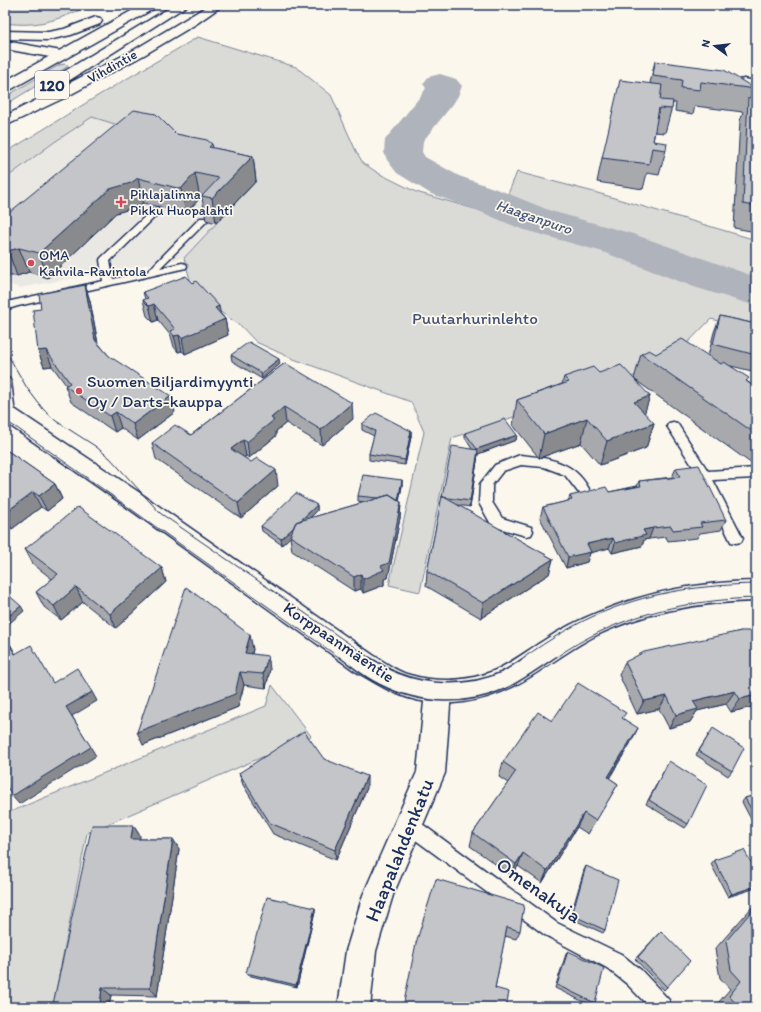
<svg xmlns="http://www.w3.org/2000/svg" width="761" height="1012" viewBox="0 0 761 1012" font-family="Itim,sans-serif">
<rect width="100%" height="100%" fill="#fbf7ec"/>
<filter id="ink" filterUnits="userSpaceOnUse"><feTurbulence type="fractalNoise" baseFrequency=".025" numOctaves="2"/><feDisplacementMap in="SourceGraphic" scale="8" xChannelSelector="R" yChannelSelector="G"/><feConvolveMatrix kernelMatrix="1 2 1 2 8 2 1 2 1" color-interpolation-filters="sRGB"/></filter>
<g filter="url(#ink)">
<path fill="#eae8e2" d="M92 117 161 138 256 181 184 258 19 288 5 282V179L53 143Z"/>
<path fill="#dadad7" stroke="#7a849a" d="M5 5H92C61 18 41 28 5 23Z
M198 37 296 67 331 95 356 151 363 163 378 173 416 192 499 216 517 172 594 192 756 240V330L711 319 666 365 452 438 420 592 389 585 424 432 411 402 291 358 256 342 241 326 194 294 184 258 256 181 161 138 92 117 53 143 5 179V153L99 95Z
M65 64 68 65 67 67 5 105V97L59 65Z
M272 685 311 736 87 833 53 1007H5V814L266 706Z"/>
<g fill="none" stroke-linecap="round" stroke-linejoin="round">
<path fill="#afb3bb" fill-rule="evenodd" d="M440 74 456 79 462 86 458 96 453 104 423 141 422 152 425 157 459 176 502 191 551 211 633 234 756 277V306L694 287 603 252 521 229 474 209 431 194 397 173 387 160 384 152 385 140 423 93 426 88 423 84 428 77Z"/>
<g stroke="#1b2f5e" stroke-width="3">
<path id="service" d="M156 208 159 209 161 211 159 213 110 261 113 279 147 272 200 218H206L208 220 160 268 182 263 186 264 187 266 186 268 18 306 5 310V303L11 301 103 281 100 260 101 258 153 209Z
M5 377 9 378 11 381 15 415 13 418 9 419 5 418Z
M673 422 677 423 708 471 756 468V478L713 480 743 538 741 542 736 543 731 542 700 478 667 426 669 423Z
M520 455C549 458 574 461 589 489L588 492 583 494 578 492 565 475 544 467 521 465 503 471 492 485V502L502 518 531 527 533 531 531 535 526 536 492 526 479 503 480 484 495 465Z
M408 816 414 818 557 923 621 954 641 970 669 1000 671 1007H649L627 984 607 968 545 935 402 830 400 824 402 818Z"/>
</g>
<g stroke="#1b2f5e" stroke-width="3">
<path id="minor" d="M744 79 756 81V89L739 86 737 83 739 80Z
M438 680 447 684 451 692 445 773 393 895 376 951 370 1007H338L346 951 363 895 417 772 425 692 429 684Z"/>
</g>
<g stroke="#1b2f5e" stroke-width="3">
<path id="tertiary" d="M5 407 16 410 137 491 373 655C385 662 397 672 410 675 434 682 465 682 488 673 508 666 525 652 543 641 561 629 579 620 599 612 649 591 702 582 756 581V601C701 602 647 611 597 635 573 647 551 664 528 678 488 703 439 712 395 693 381 687 368 678 355 671L121 503 5 422Z"/>
</g>
<g stroke="#1b2f5e" stroke-width="3">
<path id="secondary" d="M96 17 100 18 102 21 100 24 71 35 48 40 5 39V31L48 32 64 29Z
M5 41 61 51 66 52 67 55 66 58 61 59 5 49Z"/>
</g>
<g stroke="#1b2f5e" stroke-width="3">
<path id="primary" d="M142 5H157L155 8 10 90 5 91V81Z
M174 5H188L70 80H60L58 77 60 74Z
M209 5H223L196 24 144 55 64 98 5 126V116L134 50Z"/>
</g>
<use href="#service" fill="#fbf7ec" fill-rule="evenodd"/>
<use href="#minor" fill="#fbf7ec" fill-rule="evenodd"/>
<use href="#tertiary" fill="#fbf7ec" fill-rule="evenodd"/>
<use href="#secondary" fill="#fbf7ec" fill-rule="evenodd"/>
<use href="#primary" fill="#fbf7ec" fill-rule="evenodd"/>
<path stroke="#1b2f5e" stroke-width="1" d="M5 350 27 388 43 409 56 421 95 446 110 458 160 513 370 658
M5 421 17 428 340 658
M523 658C549 640 577 622 606 611 654 591 705 585 756 584
M555 658C614 616 684 600 756 598"/>
<path stroke="#1b2f5e" stroke-width="1.5" d="M339 657C350 665 361 674 373 681 414 704 462 708 505 689 523 680 540 668 556 657
M369 657C378 662 388 669 398 673 430 686 470 686 501 672 510 668 517 662 525 657"/>
</g>
<path fill="#a8a9ad" stroke="#1b2f5e" d="M655 61 756 89V93L755 96 756 95V232L734 228 740 121 743 112 695 106 693 114 675 111 676 103H673L665 133 655 132 653 141 666 150 659 175 647 173 643 189 597 182 602 158 650 83Z
M176 134 212 144 213 148 253 156 256 181 216 223 206 220 202 198H200L186 213 143 203 137 207 116 213 48 278 29 272 17 276H7L5 275V216Z
M85 285 90 301 98 343 109 356 175 412 138 440 121 428 115 432 71 402 65 386 66 385 52 366 44 367 38 351 41 309Z
M143 292 221 314 225 319 228 335 185 354 182 351 178 352 174 347 171 336 158 320 153 322 147 316 143 300 145 299Z
M720 316 756 324V372L731 366 748 382 756 388V461L752 464 634 379 641 354 708 356 714 332Z
M231 355 280 364 262 379 232 361Z
M285 363 353 419 322 445 286 423 276 431V436L249 458 246 456 244 457 278 486 241 518 156 459 152 443 191 435Z
M599 373 650 396 644 413 654 423 646 448 600 465 581 443 539 458 513 425 517 400 562 384 564 377Z
M362 424 411 431V437L405 465 369 460V454L374 436 362 430Z
M465 433 517 435 516 440 478 454 470 507 457 505 553 559 549 574 481 618 426 586 427 571 442 497 472 449 465 438Z
M5 449 55 484 62 499 47 511 41 507 12 529 5 524Z
M676 468 726 520 721 530 700 533 697 538 668 541 666 537 649 539 644 540 642 546 612 553 609 548 590 553 587 562 566 568 540 518 543 507 568 501 570 496 609 492 637 486 639 481 672 477Z
M402 480V486L399 501 401 502 400 518 388 578 384 579V585L363 593 361 589 354 591 292 551 290 537 282 545 262 531 261 526 317 505V511L310 518 365 502 358 501V496Z
M25 549 162 568 166 582 116 628 83 602 61 620 44 607 36 592 52 579 33 564Z
M741 631 756 706 731 712 726 704 697 711 690 722 669 728 659 709 637 714 619 675 625 662Z
M253 649 252 654 270 669 266 688 244 685 238 707 143 745Z
M623 719 630 744 609 778 618 784 588 834 577 827 542 883 518 866 512 876 470 846 473 833 508 783 499 777 503 762 552 721Z
M710 733 732 771 728 776 696 755Z
M324 759 367 788 336 860 273 834 243 785 239 773Z
M669 761 688 824 685 828 646 804Z
M756 795V829L742 802 745 798Z
M133 825 140 836 139 839H173L179 849 157 996 111 995 109 1007H58L53 1004Z
M714 860 756 871 728 897 711 864Z
M586 866 605 930 603 933 570 918 584 870Z
M436 879 520 931 516 939 505 936 495 988Z
M756 903V1007H722L718 1003 730 989 720 978 715 949 753 906Z
M315 908V911L297 987 247 975 246 973Z
M661 931 667 987 664 990 635 959Z
M568 951 595 1003 592 1006 555 988 566 954Z"/>
<path fill="#888a8d" stroke="#1b2f5e" d="M253 156 256 181 216 223 212 198Z
M195 173 200 198 186 213 181 189Z
M138 178 143 203 137 207 116 213 48 278 39 253 110 189Z
M19 248 29 272 17 276 8 251Z
M85 285 90 301 100 356 95 340Z
M154 304 158 320 153 322 149 306Z
M219 306 222 321 225 319 228 335 185 354 182 338 215 308Z
M179 335 182 351 178 352 174 336Z
M46 350 52 366 44 367 38 351Z
M279 359 280 364 262 379 261 373Z
M171 396 175 412 138 440 133 424Z
M650 396 642 421 634 402Z
M352 403 353 419 322 445 321 430Z
M284 407 286 423 276 431V436L249 458 247 442 271 418Z
M116 412 121 428 115 432 110 416Z
M587 418 581 443 539 458 544 434Z
M654 423 646 448 600 465 607 441Z
M411 431V437L405 465V460Z
M517 435 516 440 478 454 470 507 478 454 476 455 477 449Z
M243 440 246 456 234 465 231 449Z
M756 455V461L752 464Z
M276 470 278 486 241 518 238 503Z
M402 480V486L398 507V501Z
M55 484 62 499 47 511 39 496Z
M33 492 41 507 12 529 5 517V513Z
M401 502 400 518 388 578 384 579V585L363 593V579L381 566Z
M317 505V511L282 545 281 539Z
M653 528 649 539 644 540 642 546 612 553 615 543 643 530Z
M613 538 609 548 590 553 587 562 566 568 568 557 587 544Z
M553 559 549 574 481 618 483 603Z
M162 568 166 582 116 628 110 614Z
M361 574V589L354 591V577Z
M76 587 83 602 61 620 54 606Z
M21 606 24 611 5 627V619Z
M250 635 253 649 248 666 245 653Z
M5 636 8 640 21 664 15 654Z
M268 656 270 669 266 688 263 674Z
M240 672 244 685 238 707 143 745 137 732Z
M735 691 726 704 697 711 690 722 669 728 676 715 693 701Z
M92 692 97 701 72 716 96 756 19 804 12 796 66 707Z
M756 695V706L731 712 740 699Z
M667 696 659 709 637 714 644 701Z
M638 728 630 744 601 792 608 777Z
M367 776V788L336 860 335 850Z
M584 813 577 827 542 883 547 871Z
M133 825 140 836 138 849 131 839Z
M173 839 179 849 157 996 150 988Z
M523 853 518 866 512 876 516 864Z
M756 886V888L728 897 732 894Z
M315 908V911L297 987 296 985Z
M102 988 111 995 109 1007H103L100 1004Z"/>
<path fill="#c3c5c9" stroke="#1b2f5e" d="M655 61 724 70 756 89 701 82 700 90 681 88 682 80 653 76Z
M620 80 662 85 660 100 673 101 672 109 659 108 653 141 667 143 666 150 652 148 649 164 602 158Z
M756 95V206L743 204 748 98Z
M134 110 156 114 176 134 207 140 212 144 209 147 253 156 212 198 202 196 219 178 195 173 181 189 138 178 131 183 110 189 39 253 19 248 8 251H5V216Z
M186 276 193 283 196 281 219 306 215 308 225 319 182 338 179 335 174 336 170 331 175 329 154 304 149 306 143 300 148 298 143 292Z
M85 285 95 340 109 356 171 396 133 424 116 412 110 416 65 386 70 383 46 350 38 351 33 310 41 309 39 294Z
M720 316 756 324V355L713 344Z
M682 339 721 364 724 362 749 378 746 381 756 388V434L641 354 649 350 656 354Z
M249 342 279 359 261 373 231 355Z
M285 363 352 403 321 430 284 407 271 418 274 420 247 442 243 440 231 449 251 462 257 458 276 470 238 503 152 443 175 425 191 435Z
M621 365 650 396 634 402 654 423 607 441 587 418 544 434 517 400 569 382 564 377 593 367 599 373Z
M376 413 411 431 405 460 369 454 375 431 362 424Z
M505 419 517 435 477 449 465 433Z
M452 446 478 450 470 501 442 497Z
M5 449 55 484 39 496 33 492 5 513Z
M699 465 726 520 700 523 702 527 673 530 671 526 653 528 643 530 646 535 615 543 613 538 587 544 591 552 568 557 543 507 572 500 570 496 606 487 609 492 641 486 639 481 680 477 676 468Z
M363 475 402 480 398 501 389 495 378 498 358 496Z
M296 493 317 505 301 520 296 522 293 528 281 539 261 526Z
M389 495 401 502 389 563 381 566 384 570 363 579 361 574 354 577 290 536 296 522Z
M442 496 553 559 483 603 427 571Z
M78 507 162 568 110 614 76 587 54 606 36 592 58 574 25 549Z
M186 587 250 635 245 653 268 656 263 674 240 672 235 694 137 732Z
M5 592 21 606 5 619Z
M741 631H756V695L740 699 735 691 693 701 698 709 676 715 667 696 644 701 625 662 644 652Z
M5 637 15 654 31 645 53 683 77 668 92 692 66 707 91 747 12 796 5 783Z
M578 683 626 713 622 718 638 728 608 777 618 784 596 821 584 813 547 871 523 853 516 864 473 833 516 771 503 762 538 712 552 721Z
M713 728 744 748 732 771 699 751Z
M304 731 324 759 367 776 335 850 270 823 239 773Z
M669 761 707 785 688 824 649 800Z
M756 795V818L745 798Z
M92 825H133L131 839H173L150 988H102L100 1004H53Z
M744 850 756 871V886L732 894 714 860Z
M586 866 618 880 605 930 572 915Z
M436 879 524 905 520 931 507 927 495 988 509 992 506 1007H403L416 943Z
M267 897 315 908 296 985 246 973Z
M756 906V1005L755 1007H739L729 996 741 981 731 970 726 941Z
M661 931 690 961 667 987 638 957Z
M568 951 604 968 595 1003 557 985Z"/>
</g>
<g fill="#d1495b" stroke="#fbf7ec" stroke-width="1.5">
<path d="M119 196h4v4h4v4h-4v4h-4v-4h-4v-4h4z"/>
<circle cx="31" cy="263" r="4"/>
<circle cx="79" cy="391" r="4"/>
</g>
<g text-anchor="middle" stroke-width="3.5" stroke-linejoin="round" paint-order="stroke">
<g font-size="14" fill="#1b2f5e" stroke="#fbf7ec">
<text transform="translate(112 66) rotate(-29)" y="5">Vihdintie</text>
</g>
<g font-size="14" fill="#1b2f5e" stroke="#fbf7ec" text-anchor="start">
<text x="130" y="199">Pihlajalinna<tspan x="130" dy="16">Pikku Huopalahti</tspan></text>
<text x="39" y="260">OMA<tspan x="39" dy="16">Kahvila-Ravintola</tspan></text>
</g>
<g font-size="15" font-style="italic" fill="#47577a" stroke="#fbf7ec">
<text transform="translate(534 217) rotate(19)" y="5">Haaganpuro</text>
</g>
<rect fill="#fbf7ec" stroke="#5e6b89" stroke-width="1" x="35" y="71" width="34" height="28" rx="3"/>
<g font-size="16" font-weight="bold" fill="#1b2f5e">
<text x="52" y="91">120</text>
</g>
<g font-size="17" fill="#415176" stroke="#fbf7ec">
<text x="475" y="324">Puutarhurinlehto</text>
</g>
<g font-size="17" fill="#1b2f5e" stroke="#fbf7ec" text-anchor="start">
<text x="87" y="387">Suomen Biljardimyynti<tspan x="87" dy="20">Oy / Darts-kauppa</tspan></text>
</g>
<g font-size="17" fill="#1b2f5e" stroke="#fbf7ec">
<text transform="translate(339 642) rotate(34)" y="6">Korppaanmäentie</text>
</g>
<g font-size="20" fill="#1b2f5e" stroke="#fbf7ec">
<text transform="translate(399 850) rotate(-68)" y="7">Haapalahdenkatu</text>
<text transform="translate(539 890) rotate(35)" y="7">Omenakuja</text>
</g>
</g>
<rect width="761" height="1012" fill="none" stroke="#fbf7ec" stroke-width="20"/>
<rect x="10" y="10" width="741" height="992" fill="none" stroke="#1b2f5e" stroke-width="1.5" filter="url(#ink)"/>
<g transform="translate(715 46) rotate(285)" stroke="#fbf7ec" stroke-width="3" paint-order="stroke">
<path d="M0-3L7 15L0 10L-7 15Z" fill="#1b2f5e"/>
<text y="-6" font-size="11" font-weight="bold" text-anchor="middle" fill="#1b2f5e">N</text>
</g>
</svg>
